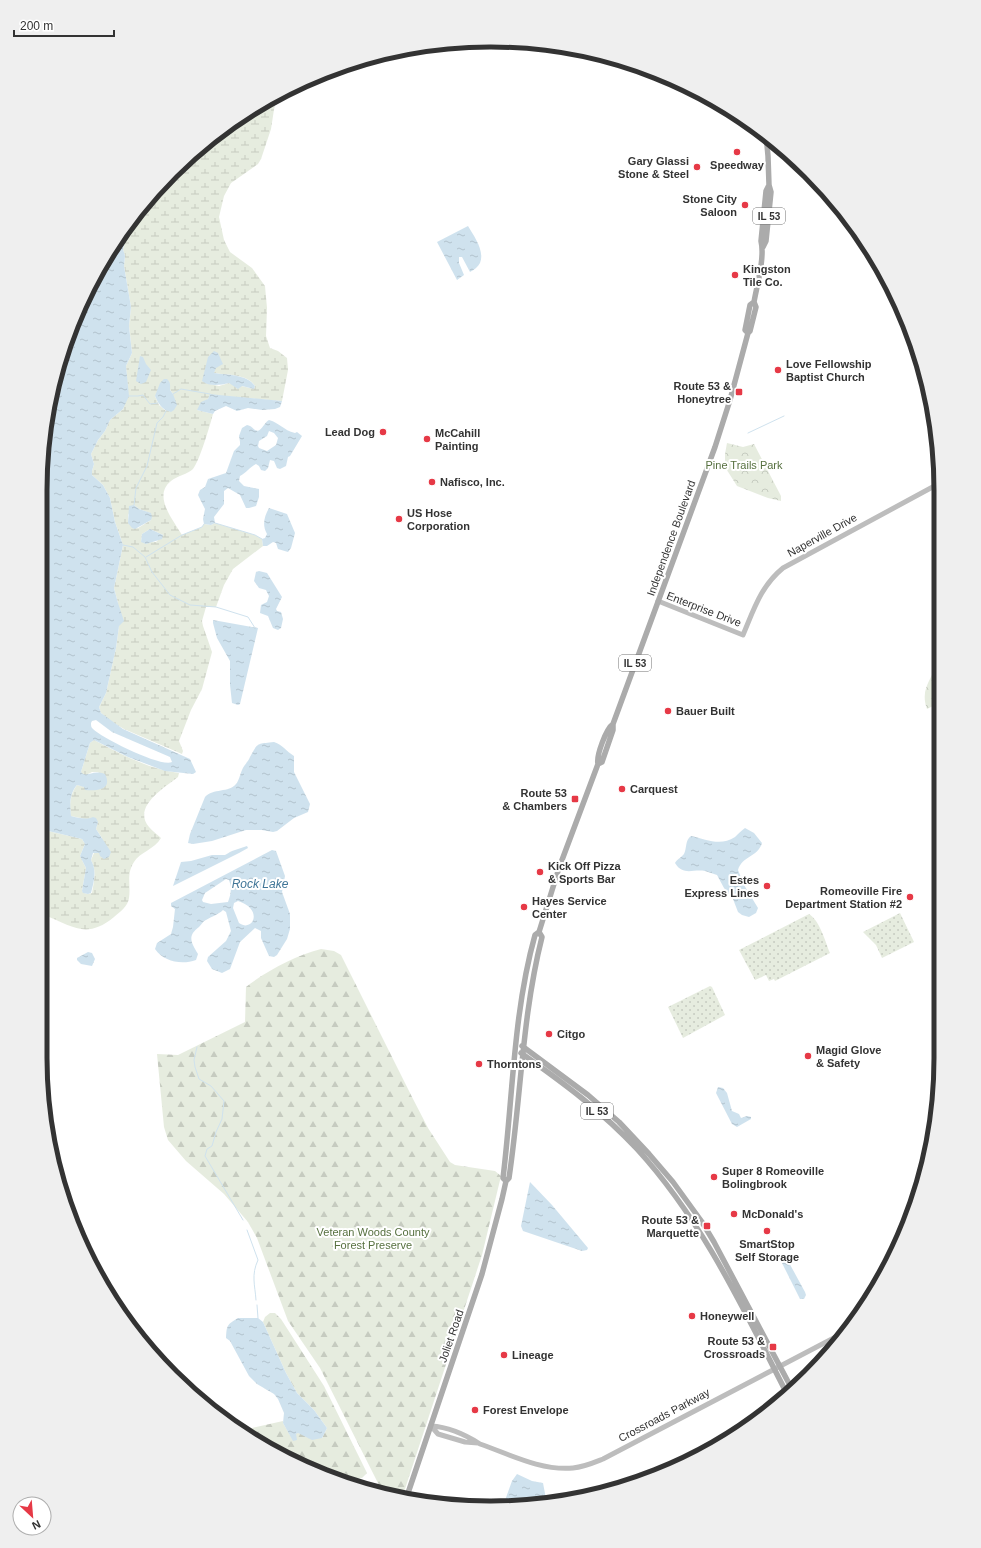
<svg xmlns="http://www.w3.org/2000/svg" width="981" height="1548" viewBox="0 0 981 1548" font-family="Arial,sans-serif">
<defs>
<pattern id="grass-dots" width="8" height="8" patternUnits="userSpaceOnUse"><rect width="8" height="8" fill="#e6ecdf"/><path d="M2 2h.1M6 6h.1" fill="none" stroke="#c6cbc0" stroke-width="1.8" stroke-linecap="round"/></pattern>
<pattern id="forest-firs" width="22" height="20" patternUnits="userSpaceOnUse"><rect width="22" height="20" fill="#e6ecdf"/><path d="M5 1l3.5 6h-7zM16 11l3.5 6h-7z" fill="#c6cbc0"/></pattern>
<pattern id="wetland-marsh" width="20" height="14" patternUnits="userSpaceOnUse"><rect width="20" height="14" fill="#e6ecdf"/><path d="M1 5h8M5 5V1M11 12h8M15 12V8" fill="none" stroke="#c6cbc0"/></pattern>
<pattern id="park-crowns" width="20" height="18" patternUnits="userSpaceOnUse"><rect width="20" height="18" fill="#e6ecdf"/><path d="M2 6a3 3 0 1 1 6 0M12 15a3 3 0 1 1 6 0" fill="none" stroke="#c6cbc0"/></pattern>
<pattern id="water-ripples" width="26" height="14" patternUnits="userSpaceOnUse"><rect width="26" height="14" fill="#cfe2ee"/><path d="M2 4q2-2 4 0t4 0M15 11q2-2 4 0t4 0" fill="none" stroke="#b2c2cd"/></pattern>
</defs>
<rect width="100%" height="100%" fill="#fff"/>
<path fill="url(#grass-dots)" d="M900 913 914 942 882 958 876 945 863 932Z
M809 914C820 921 825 941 830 953L775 981 774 979 769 981 766 975 755 980 739 950Z
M710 986 712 987 725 1015 683 1038 668 1007Z
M833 1348 797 1386 796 1384C801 1380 803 1376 807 1372 814 1362 822 1354 833 1348Z"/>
<path fill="url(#forest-firs)" d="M321 949 334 951 341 955 412 1097 428 1128 450 1162 455 1165 495 1171 501 1176 482 1255 403 1495 382 1491 320 1368 288 1321 257 1238 248 1222 224 1194 186 1161 168 1140 164 1127 157 1054 178 1055 245 1022 246 987C268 970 295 956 321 949Z
M270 1313H275L281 1319 324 1386 367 1473 362 1478 337 1480 265 1448 261 1445 252 1428 283 1421V1423L290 1435 298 1433 322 1438 327 1428 314 1410 297 1393 286 1373 263 1322 265 1317Z"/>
<path fill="url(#wetland-marsh)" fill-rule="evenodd" d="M274 96 275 103 271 129 261 159 258 164 231 183 224 196 219 217 224 240 230 252 252 268 265 286 267 308 266 336 270 348 278 351 287 358 288 370 282 401 210 395 208 399 197 410 213 414C210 425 200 460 193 469 188 474 177 476 171 481 152 496 174 521 182 535L202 527 204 524 211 525 215 523 255 535 262 539 263 546 233 569 224 585 216 607H206L202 621 203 626 212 652 202 689 191 710 179 741 183 751 182 754 124 729 112 722 101 713 99 707 106 693 116 648 119 626 118 603 114 588 123 545 115 522 110 498 103 485 92 475V471L94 464 91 454 98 440 105 431 110 420 123 409 128 393 126 366 132 353 129 326 131 307 124 266 125 256 123 249 125 242 122 235 133 216 194 152 265 100ZM218 353 214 373C227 375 248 374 255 386L254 389 229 383 219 386 205 383ZM170 390 173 394 166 411 159 405 155 396ZM134 505 139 509 150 513 151 520 138 528 128 523V515ZM150 529 163 535 156 542H141L142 534Z
M94 740C121 754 148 769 179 773L178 777C164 788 132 807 149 827 152 831 157 834 161 838 155 849 140 852 134 862 126 874 131 885 129 898 128 906 120 912 114 917 86 940 73 926 44 915V830L82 839 85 844 80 856 86 868 82 891 84 893 88 894 92 893C94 881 97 871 91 860L94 853H99L102 838 96 829 98 822 71 816C69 806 70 794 77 785L84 787 99 772H92L86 775 82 774 81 772 90 743Z"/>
<path fill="url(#park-crowns)" d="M727 443 743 447 754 444 781 496V501L768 498 737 486 725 467V454Z
M939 658V703L927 709C919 687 934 678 939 658Z"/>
<path fill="url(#water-ripples)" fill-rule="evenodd" d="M468 226C474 236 485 251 480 263 478 267 474 270 470 272L462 257H459V263L464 275 457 280 437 242Z
M122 235 125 242 123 249 125 256 124 266 131 307 129 326 132 353 126 366 129 396 123 409 110 420 105 431 98 440 91 454 94 464 92 471V475L103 485 110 498 115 522 123 545 114 588 118 603 124 621 119 626 116 648 106 693 99 707 101 713 123 729 190 759 196 772 193 774 165 771 128 757 94 740 90 743 81 772 83 774C90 776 93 770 105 774 113 790 97 791 85 790L84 787 77 785C69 794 70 806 71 816 79 818 86 820 93 817L96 818 98 822 96 829 111 852 109 857 104 859 100 856 99 853H93L91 860C97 871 94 881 91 893L88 894 83 893 82 891 86 868 80 856 85 844 82 839 44 830V432L74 318ZM96 720 112 732 170 757 172 762C162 768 102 738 93 729 91 727 91 726 91 723L92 721Z
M214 351 218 353 223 364 216 368 214 373C227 375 247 374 255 386L254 389 242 386 238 389 229 383C220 385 210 387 202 381L208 357Z
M140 356 143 357 146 364 151 370 146 382 141 384 136 381Z
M164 379H167C171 383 170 385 170 390L173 394 177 405 174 410 171 412C162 410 158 403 155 396L160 383Z
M210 394 219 395 282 401 280 407 275 409 262 410 248 408 237 411 226 406 215 411 213 414 197 410 201 402 208 399Z
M269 420C280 423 283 430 295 433L297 432 302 436 290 456 288 457 286 466 280 469 277 468 274 461 270 460 268 468 265 471 261 470 259 466 256 464C250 467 246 473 240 476L239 481 244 486 259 489V497L256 506 249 508H246L240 495 228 488 224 491V504L214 517 215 523 211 525 204 524 203 519 205 509 198 495 200 490 205 487 208 479 226 473 234 451 240 445V442L239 436 242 428 247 425C252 426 252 428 255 430 261 434 264 422 269 420ZM269 431 274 433 278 438 276 445 267 451 259 448 258 446 259 441 267 436Z
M134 505 139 509 151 513 152 517 151 520 135 529 132 528 128 523 129 506Z
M269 508 287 514 295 533 291 548 288 552 278 549 276 543 273 542 267 546H263L262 539 265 538 267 534C262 525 264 517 269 508Z
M150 529 163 535 162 539 146 544 141 542 142 534Z
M259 571 267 573 282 597 276 609 277 611 281 612 283 619 281 628 278 630 273 628 268 616 260 613 261 605 267 602 269 596 266 590 259 588 254 581 256 572Z
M213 620 258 628 240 704 238 705 232 703 230 685V661L217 638 213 623Z
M274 742C283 745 286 751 294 756V772L310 804 308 812 294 818 277 831 273 832 262 830H246L212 841 193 844 188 843 190 834 205 797C213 788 229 793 236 784 239 781 240 774 242 770 244 765 248 762 250 757 258 742 257 744 274 742Z
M745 828 754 833 762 843C758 857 742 856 738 870L744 885 758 908 756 913 749 917 742 915 738 912 733 899 724 888 717 875C713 874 709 872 705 871 692 869 683 876 675 863 677 859 681 858 684 854 687 848 685 840 691 836 706 839 720 847 735 837 738 834 741 831 745 828Z
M247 846 248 848 239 853 173 886 181 862 191 861 212 855H225L232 851Z
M272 850 276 851 285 876 282 892 290 914V929L287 939 277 955 274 957 269 956 261 938V931L255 928 240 942 230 969 222 973 212 969 207 961 208 957 226 941 231 931 226 912 223 910C218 915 212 916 206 920 203 921 202 924 199 927 187 936 191 942 198 954L196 960C182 965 164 962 155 949L157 943 171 934 173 927 175 909 171 906V903ZM226 879 229 880C232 888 231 894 228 902L211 904 203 902 202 900 205 893ZM238 901C264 909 253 933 239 923L233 908 234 903Z
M88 952 92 953 95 959 92 966 81 964 77 960V958Z
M718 1087 723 1088 727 1093 732 1111 739 1114 741 1118 747 1116 751 1117V1119L737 1127 732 1124 716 1093Z
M530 1182 552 1205 588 1248 587 1250 582 1251 523 1231 521 1226Z
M783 1257 787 1259 805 1292 806 1295 804 1299H800L782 1263 781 1259Z
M238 1318H258L263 1322 286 1373 297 1393 314 1410 327 1428 322 1438 312 1440 298 1433 296 1434 297 1440 293 1441 283 1423 284 1413 278 1399 274 1394 257 1384 249 1376 230 1341 226 1338C227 1326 226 1325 238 1318Z
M517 1474 532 1481 543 1483 547 1504 503 1506 512 1481Z"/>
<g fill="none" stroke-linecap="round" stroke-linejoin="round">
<path stroke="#cfe2ee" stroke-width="1" d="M173 394 181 389 210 394
M129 396H138L143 395 150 404 158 403
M748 433 784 416
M134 505 136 488 147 466 157 423 163 417 166 411
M215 523 255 535 262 539
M123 545 133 547 145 557 152 572 170 595 190 605 216 607 248 617 255 628
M146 557 182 535 202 527 204 524
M197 1047 194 1060 195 1067 199 1079 211 1086 224 1101 222 1119 216 1132 212 1146 207 1149 205 1156 243 1220
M247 1230 258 1260C251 1275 255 1285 256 1300
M257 1305 258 1318"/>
<path stroke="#bdbdbd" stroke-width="5" d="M658 601 743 635C754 609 761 586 783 568L940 483
M431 1426C448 1427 466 1435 480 1444 509 1454 541 1471 573 1468 584 1467 593 1463 603 1459L849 1330
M431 1426 438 1434 465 1442 478 1443"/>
<path stroke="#ababab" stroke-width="5.5" d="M763 247 766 241 771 192 769 185 768 156 766 134
M748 333 745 330 750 305 754 302C757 285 765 257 761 241L766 191 769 185
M598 764C596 756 606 729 613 724
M522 1046 588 1095 619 1122 649 1154 673 1182 702 1222 714 1242 793 1391
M521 1053C562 1082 603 1112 637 1149 703 1221 744 1310 788 1396
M506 1181 503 1178C513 1097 513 1014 535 935L539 932 559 868 598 764 602 762 613 730V724L715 447 730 400 748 333 750 331 756 307 754 302
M407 1496 482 1274 502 1199 506 1181 509 1178C521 1098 522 1016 542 937L539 932"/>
</g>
<g fill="#e63946" stroke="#fff" stroke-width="1.5">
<circle cx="737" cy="152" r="4"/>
<circle cx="697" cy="167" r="4"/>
<circle cx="745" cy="205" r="4"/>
<circle cx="735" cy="275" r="4"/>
<circle cx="778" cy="370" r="4"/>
<rect x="735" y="388" width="8" height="8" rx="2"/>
<circle cx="383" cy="432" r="4"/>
<circle cx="427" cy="439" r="4"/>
<circle cx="432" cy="482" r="4"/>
<circle cx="399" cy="519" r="4"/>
<circle cx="668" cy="711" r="4"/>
<circle cx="622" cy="789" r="4"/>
<rect x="571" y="795" width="8" height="8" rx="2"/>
<circle cx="540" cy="872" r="4"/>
<circle cx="767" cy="886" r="4"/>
<circle cx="910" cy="897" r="4"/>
<circle cx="524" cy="907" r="4"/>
<circle cx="549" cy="1034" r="4"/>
<circle cx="808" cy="1056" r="4"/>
<circle cx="479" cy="1064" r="4"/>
<circle cx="714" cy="1177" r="4"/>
<circle cx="734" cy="1214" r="4"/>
<rect x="703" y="1222" width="8" height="8" rx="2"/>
<circle cx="767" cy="1231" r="4"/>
<circle cx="692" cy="1316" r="4"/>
<rect x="769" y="1343" width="8" height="8" rx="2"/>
<circle cx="504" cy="1355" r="4"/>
<circle cx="475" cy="1410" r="4"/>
</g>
<g text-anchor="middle" stroke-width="4" stroke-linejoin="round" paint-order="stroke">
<g fill="#fff" stroke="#707070" stroke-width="1">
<rect x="753" y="208" width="32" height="16" rx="3"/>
<rect x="619" y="655" width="32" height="16" rx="3"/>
<rect x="581" y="1103" width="32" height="16" rx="3"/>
</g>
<g font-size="10" font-weight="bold" fill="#333">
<text x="769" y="220">IL 53</text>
<text x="635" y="667">IL 53</text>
<text x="597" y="1115">IL 53</text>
</g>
<g font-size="11" font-weight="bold" fill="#333" stroke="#fff" text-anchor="start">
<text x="689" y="165" text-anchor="end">Gary Glassi<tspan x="689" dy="13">Stone &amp; Steel</tspan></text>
<text x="737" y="169" text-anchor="middle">Speedway</text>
<text x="737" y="203" text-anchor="end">Stone City<tspan x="737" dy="13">Saloon</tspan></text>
<text x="743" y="273">Kingston<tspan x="743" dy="13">Tile Co.</tspan></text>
<text x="786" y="368">Love Fellowship<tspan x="786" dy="13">Baptist Church</tspan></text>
<text x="731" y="390" text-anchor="end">Route 53 &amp;<tspan x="731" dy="13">Honeytree</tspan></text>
<text x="375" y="436" text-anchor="end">Lead Dog</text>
<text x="435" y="437">McCahill<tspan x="435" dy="13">Painting</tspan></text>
<text x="440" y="486">Nafisco, Inc.</text>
<text x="407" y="517">US Hose<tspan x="407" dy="13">Corporation</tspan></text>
<text x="676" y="715">Bauer Built</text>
<text x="630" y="793">Carquest</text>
<text x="567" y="797" text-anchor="end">Route 53<tspan x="567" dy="13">&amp; Chambers</tspan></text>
<text x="548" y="870">Kick Off Pizza<tspan x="548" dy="13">&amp; Sports Bar</tspan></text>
<text x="759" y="884" text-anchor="end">Estes<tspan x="759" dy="13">Express Lines</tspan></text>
<text x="902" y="895" text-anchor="end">Romeoville Fire<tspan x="902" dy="13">Department Station #2</tspan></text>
<text x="532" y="905">Hayes Service<tspan x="532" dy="13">Center</tspan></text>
<text x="557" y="1038">Citgo</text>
<text x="816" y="1054">Magid Glove<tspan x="816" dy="13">&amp; Safety</tspan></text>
<text x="487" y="1068">Thorntons</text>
<text x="722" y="1175">Super 8 Romeoville<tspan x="722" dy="13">Bolingbrook</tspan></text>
<text x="742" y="1218">McDonald's</text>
<text x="699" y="1224" text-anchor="end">Route 53 &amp;<tspan x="699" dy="13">Marquette</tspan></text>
<text x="767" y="1248" text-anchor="middle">SmartStop<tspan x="767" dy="13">Self Storage</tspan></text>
<text x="700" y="1320">Honeywell</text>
<text x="765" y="1345" text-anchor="end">Route 53 &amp;<tspan x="765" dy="13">Crossroads</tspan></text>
<text x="512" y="1359">Lineage</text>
<text x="483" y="1414">Forest Envelope</text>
</g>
<g font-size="11" fill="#56703f" stroke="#fff">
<text x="744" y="469">Pine Trails Park</text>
<text x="373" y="1236">Veteran Woods County<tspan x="373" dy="13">Forest Preserve</tspan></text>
</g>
<g font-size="11" fill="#333" stroke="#fff">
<text transform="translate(822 535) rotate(-29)" y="4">Naperville Drive</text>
<text transform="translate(671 538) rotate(-70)" y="4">Independence Boulevard</text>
<text transform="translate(704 609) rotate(21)" y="4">Enterprise Drive</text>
<text transform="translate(451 1336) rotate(-71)" y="4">Joliet Road</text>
<text transform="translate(664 1415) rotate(-28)" y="4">Crossroads Parkway</text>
</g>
<g font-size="12" font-style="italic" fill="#3f7597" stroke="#fff">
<text x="260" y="888">Rock Lake</text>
</g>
</g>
<path d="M0 0H981V1548H0ZM490 47H491A443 443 0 0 1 934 490V1058A443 443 0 0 1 491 1501H490A443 443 0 0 1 47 1058V490A443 443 0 0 1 490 47Z" fill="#efefef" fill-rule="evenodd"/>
<path fill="none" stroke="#333" stroke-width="5" d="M490 47H491A443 443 0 0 1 934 490V1058A443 443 0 0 1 491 1501H490A443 443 0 0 1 47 1058V490A443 443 0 0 1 490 47Z"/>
<g transform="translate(32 1516) rotate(154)"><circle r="19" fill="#ffffff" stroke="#adadad"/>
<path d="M0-3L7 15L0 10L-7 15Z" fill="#e63946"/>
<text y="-6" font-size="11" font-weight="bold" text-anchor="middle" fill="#333333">N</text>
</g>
<path d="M14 30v6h100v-6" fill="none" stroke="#333333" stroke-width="2"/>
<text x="20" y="30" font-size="12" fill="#333333" stroke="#ffffff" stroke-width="3" paint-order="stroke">200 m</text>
</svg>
